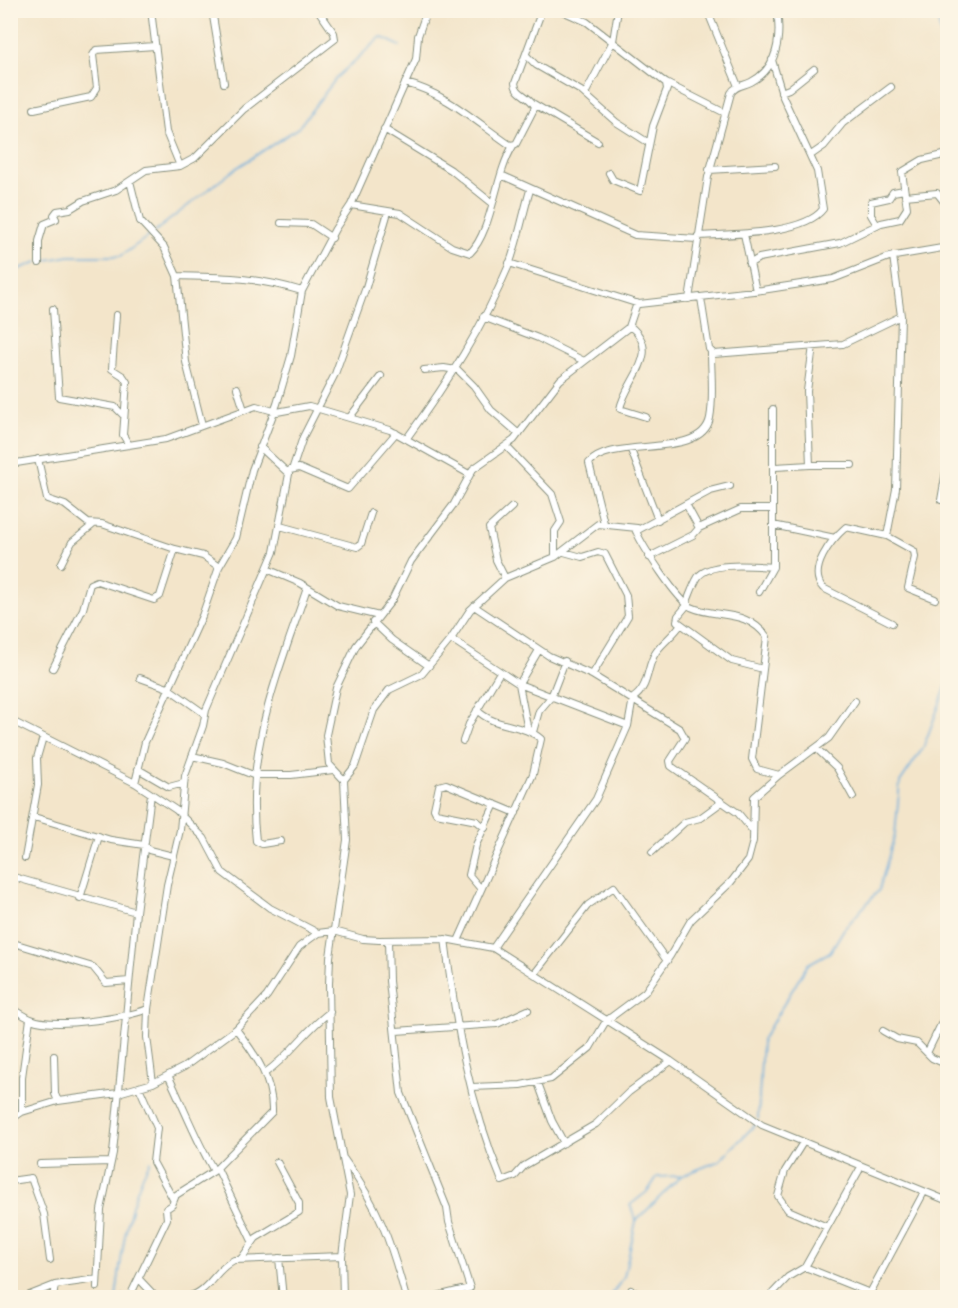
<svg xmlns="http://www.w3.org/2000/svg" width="958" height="1308" viewBox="0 0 958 1308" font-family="Mynerve,sans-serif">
<rect width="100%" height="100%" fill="#fcf5e5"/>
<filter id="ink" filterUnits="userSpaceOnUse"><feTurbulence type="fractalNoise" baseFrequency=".0167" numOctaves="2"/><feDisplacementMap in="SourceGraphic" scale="12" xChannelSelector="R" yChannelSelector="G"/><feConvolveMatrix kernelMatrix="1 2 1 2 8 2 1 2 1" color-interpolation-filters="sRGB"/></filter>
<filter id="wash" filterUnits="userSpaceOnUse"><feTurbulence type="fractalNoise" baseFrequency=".008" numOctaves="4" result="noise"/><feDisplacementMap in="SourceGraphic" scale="24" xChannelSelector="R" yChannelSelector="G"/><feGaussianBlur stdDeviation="1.35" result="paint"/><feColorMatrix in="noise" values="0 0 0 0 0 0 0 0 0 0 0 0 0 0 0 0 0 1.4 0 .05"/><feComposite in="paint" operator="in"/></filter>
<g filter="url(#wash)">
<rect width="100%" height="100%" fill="#f3e5ca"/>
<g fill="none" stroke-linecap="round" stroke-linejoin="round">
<path stroke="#68abdd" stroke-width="1.5" d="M936 10 948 72
M10 191 16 218 10 293
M154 232 235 169 298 128 338 76 381 37 400 46
M42 261 69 256H121L150 235
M14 271 37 262
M758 1119 762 1040 808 964 830 952 844 929 879 890 895 834 900 782 923 748 948 682
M636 1220 630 1205 648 1191 657 1177 681 1176
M116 1298C122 1251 127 1203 150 1161
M609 1298 624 1277 636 1221 681 1176 719 1161 757 1123"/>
</g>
</g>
<g filter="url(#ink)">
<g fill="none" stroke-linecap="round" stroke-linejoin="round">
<g stroke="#89917f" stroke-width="8">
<path id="minor" d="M151 10 166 132 180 166
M212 10 224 83
M560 10 587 22 666 83 725 113
M707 10 738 86
M526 55 536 65 581 91 616 122 649 143
M405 83C446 93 476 122 510 145L516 144 535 107C531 96 516 95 515 83L542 10
M781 92 789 89 814 69
M585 94 613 41 618 10
M534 104 598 142
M34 109 91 97 97 88 93 55 96 50 155 46
M384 129 451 170 492 203
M811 155 824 146 843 123 891 87
M709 170 775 166
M609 173 613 180 640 191 653 126 667 89 666 83
M501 175 635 235 697 239
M130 181 140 221 164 247 177 276 186 362 202 425
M905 196 937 193 948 207
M351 205 400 213 452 247 470 253C493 230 495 174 513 146
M281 223 311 224 332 238
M877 225 871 215V202L889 198 893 192 904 190
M744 234 756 291
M698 236C728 234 804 235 823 209L817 171 783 97 772 60
M39 263V241L44 224 56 219 54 215 57 211 70 209 83 201 116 190 146 170 180 166 195 158 244 109 335 39 334 33 318 10
M509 263 639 304 762 290 833 279 889 257 948 247
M749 264 759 258 840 243 881 223 900 219 907 208 902 172 922 160 948 154
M177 276C225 277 255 277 302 291
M701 298 709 349 714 354 843 344 901 316
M689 299 708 177 731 93C736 85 743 86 751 82 778 68 781 37 777 10
M53 309 59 397 115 407 124 416
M116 315 112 369 123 376 127 382 123 435 129 445
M483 317 538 338 584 361
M630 326C664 354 625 380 620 409L646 417
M457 369 474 386 491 410 519 434
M424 370 444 368 456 370
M237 388 244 410
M350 417 381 376
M407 438C448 382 482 329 509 265 518 241 523 214 530 190
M506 446 552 494 561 522 555 531V557
M631 450 658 520
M38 459 47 499 65 505 88 523 102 524 175 549 203 556 219 567 202 616 145 742 135 783
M10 464 166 439 256 406 277 412 309 406 390 430 469 474
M810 465H852
M293 467 303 437 335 374 366 287 388 212
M775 467 810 465 807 391 813 346
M290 470 299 468 348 489 396 433
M941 500 948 460
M687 506 699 528 741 509H773
M604 523 589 463C612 436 702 460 710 418 714 398 711 373 711 352
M773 525 835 538
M280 526 357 547 361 544 371 513
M887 536 896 489 901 316 893 256
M564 552 582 557 598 552 605 554 626 595 628 616 592 675
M649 557 693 535 699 528
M61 564 72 542 94 524
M219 567 236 538 252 470 277 404 291 356 302 291 335 229 351 205 416 59 418 36 427 10
M267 569 300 583 338 606 379 616
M505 578 496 560 489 528 512 507
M759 592 773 567V409
M686 604C690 595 693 585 698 577 709 561 755 566 773 567
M688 604 678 616 677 621 681 624 732 661 763 669
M474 606 549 656 592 675 680 729 685 738 670 761 671 766 738 813 752 830
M373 622 392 640 429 666
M892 623 823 588C807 570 831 540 846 527L887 536 914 551 915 557 908 588 935 599
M451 639 519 684 628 726
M53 668 83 609 90 584 97 581 154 600 160 596 175 549
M140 678 168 688 205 714
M10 720 135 783 176 810 204 838 222 872 270 908 318 933
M528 731 519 684 539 650
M533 732 539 711 551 697 565 661
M463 741 469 724 500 672
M817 749 837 768 853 797
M192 756 223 763 253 775H291L333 770
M138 769 169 787 184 783
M779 775 829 738 855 701
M344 780 355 766 374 710 389 690 422 674 451 639 470 610 505 578 555 557 598 524 637 528 636 531 710 491 730 486
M34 817 111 840 144 845 149 850 173 856
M485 828 477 821 436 813 434 809 439 786 446 784 516 813
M281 841 262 844 256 841C245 748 278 674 307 588
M652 852 685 822 700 818 722 802
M25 858 38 785 37 758 43 737
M10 876 136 912
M480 888 469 875 476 845 495 804
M80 898 99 836
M445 939C456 1025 468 1100 502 1181L515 1176 524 1166 596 1124 629 1092 671 1061
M388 940 389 981 401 1093 447 1208 449 1222 470 1288 429 1298
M458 941 533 774 541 739C523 723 494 728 477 710
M10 942 93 967 106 983 129 981
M493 948 596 799 628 726 633 698C650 687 646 666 656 652 663 642 673 636 681 624
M535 973 588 905 614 887 667 961
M10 1008C18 1011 24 1016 31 1019 54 1029 124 1018 148 1009
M396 1031 497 1024 528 1010
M883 1031 897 1039 917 1043 932 1058 948 1065
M927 1053 948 1010
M54 1056 55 1094 58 1101
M265 1073C292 1054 304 1031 330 1012
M168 1075C184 1108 196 1140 214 1171
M153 1083 147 1037 148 1009 167 885 180 830 185 776 203 726 206 710 274 552 289 474 260 447
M538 1083 552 1121 564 1143
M139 1087 157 1128 153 1162 173 1199
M471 1087 521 1085 551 1079 590 1048 606 1021 645 992 670 956 691 920 731 882 748 860 753 841 754 797 779 775 757 769 752 759 767 637C746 608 717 619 691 607 677 600 643 547 636 531
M22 1112V1077L30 1019
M10 1120 22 1112 58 1101 118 1093 153 1083 184 1067 236 1029 267 996 299 947 318 933 334 931 363 939 379 940 445 939 493 948 671 1061 762 1125 948 1201
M802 1144 785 1171 778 1196 788 1210 827 1227
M948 1148V1182
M344 1159C379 1207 391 1242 406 1298
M40 1164 110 1162
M217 1168 252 1241
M10 1181 31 1178 44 1214 50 1260
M279 1258 283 1298
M241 1259 256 1238 299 1212V1203L277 1162
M805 1267 870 1293 924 1192
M139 1279 156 1297
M97 1287 101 1210 113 1153 136 912 151 794
M631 1290 647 1298
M121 1297 122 1298
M186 1297C209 1293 214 1270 234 1260L342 1256
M22 1298 55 1285 97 1279
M53 1298 55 1285
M129 1298 167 1219 166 1209 172 1205 176 1195 214 1171 272 1112C273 1079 255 1054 236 1029
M343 1298 342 1256 350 1195 331 1097 329 984 330 957 347 840 344 780 329 764 326 735 336 688 356 646 392 600 411 561 454 504 473 469 514 440 560 380 629 327 637 303
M768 1298 788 1277 805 1267 861 1167"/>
</g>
<use href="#minor" stroke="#fff" stroke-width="6"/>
</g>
</g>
<rect width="958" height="1308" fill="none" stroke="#fcf5e5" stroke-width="36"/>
</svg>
